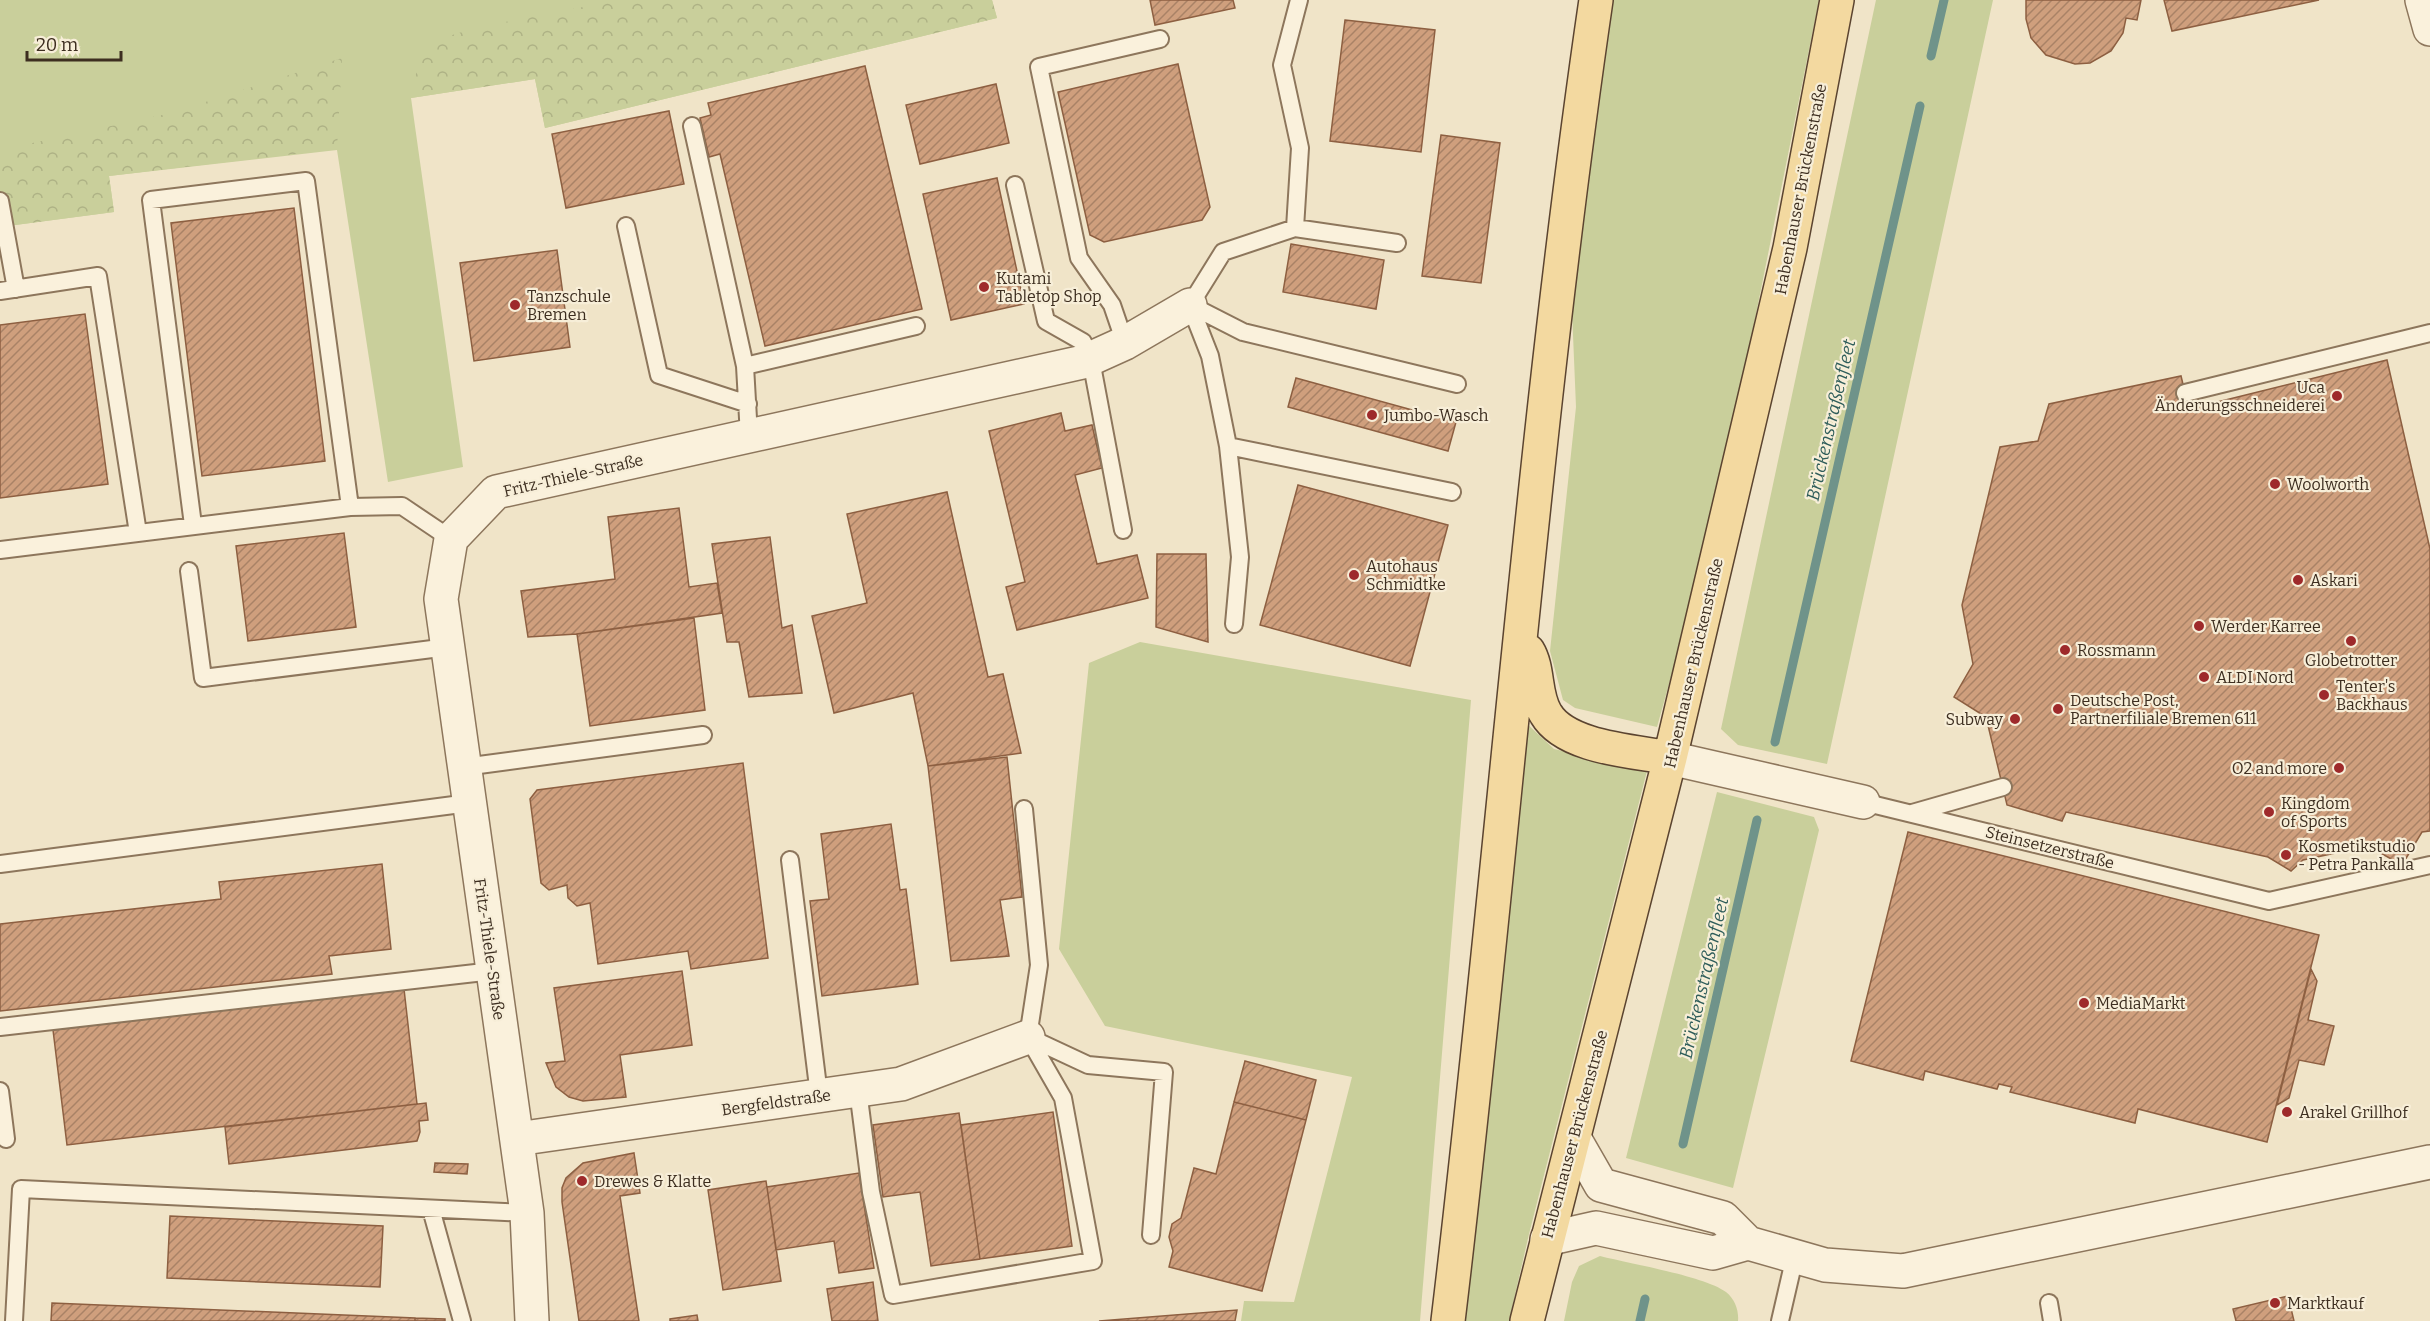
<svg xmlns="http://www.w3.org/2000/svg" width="2430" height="1321" viewBox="0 0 2430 1321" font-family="Bitter,serif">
<defs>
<pattern id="forest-crowns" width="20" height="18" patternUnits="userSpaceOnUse" patternTransform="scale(1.5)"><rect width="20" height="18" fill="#c9cf9b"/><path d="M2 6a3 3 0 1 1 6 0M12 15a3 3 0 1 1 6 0" fill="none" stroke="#aeb285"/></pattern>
<pattern id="building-hatch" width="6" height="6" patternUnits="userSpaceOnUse" patternTransform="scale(1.5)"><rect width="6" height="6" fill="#cf9f7d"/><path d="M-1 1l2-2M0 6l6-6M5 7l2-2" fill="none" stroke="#a98266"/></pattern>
</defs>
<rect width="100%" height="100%" fill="#f0e4c8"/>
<path fill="#c9cf9b" d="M0 0H992L997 18 545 128 535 79 411 98 463 467 388 482 337 150 109 176 114 212 0 227Z
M1609 0H1819L1750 344 1699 576 1657 727 1575 708 1563 700 1550 651 1576 407 1571 287Z
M1876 0H1993L1827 764 1738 745 1721 729Z
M1140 642 1471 700 1420 1321H1241L1244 1301 1294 1302 1352 1077 1105 1026 1059 949 1089 663Z
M1525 722 1554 749 1647 771 1529 1234 1509 1321H1460Z
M1717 792 1814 817 1819 830 1733 1188 1626 1158Z
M1600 1256C1631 1264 1704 1276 1726 1292 1735 1299 1739 1311 1738 1321H1564L1572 1282 1579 1266Z"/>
<path fill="url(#forest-crowns)" d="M619 0H992L997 18 545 128 535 79 411 98 422 44 479 27Z
M342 58 337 149 109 176 114 212 0 227V150L171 113Z"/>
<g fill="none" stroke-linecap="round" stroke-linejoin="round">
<path stroke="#6f938a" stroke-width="9" d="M1931 56 1944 0
M1775 742 1920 106
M1683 1144 1757 820
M1640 1321 1645 1299"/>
</g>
<path fill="url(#building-hatch)" stroke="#8d5f41" stroke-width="1.5" d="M1150 0H1233L1235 8 1155 25Z
M2026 0H2141L2137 20 2126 18 2123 33 2111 51 2090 63 2075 64 2046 55 2031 38 2026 19Z
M2164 0H2319L2172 31Z
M1345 20 1435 30 1421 152 1330 141Z
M1178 64 1210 207 1202 220 1104 242 1090 235 1058 92Z
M865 66 922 309 765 346 720 154 709 157 700 118 711 115 708 103Z
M996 84 1009 143 920 164 906 105Z
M669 111 684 184 566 208 552 134Z
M1441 135 1500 143 1481 283 1422 276Z
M997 178 1024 304 951 320 923 194Z
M294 208 325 461 202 476 171 223Z
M1291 244 1384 260 1376 309 1283 292Z
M557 250 570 347 474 361 460 263Z
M85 314 108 484 0 498V325Z
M2387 360 2430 549V831L2422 832 2402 865 2368 846 2303 860 2291 871 2268 857 2066 812 2062 821 2007 805 1986 717 1954 697 1973 664 1962 605 2000 447 2038 441 2049 404 2181 376 2189 409Z
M1296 378 1456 422 1448 451 1288 407Z
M1061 413 1065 431 1092 425 1102 468 1075 475 1097 564 1137 555 1148 598 1017 630 1006 587 1025 582 989 431Z
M1298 485 1448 525 1410 666 1260 625Z
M947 492 988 677 1003 674 1021 753 928 766 913 693 834 713 812 616 867 603 847 514Z
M679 508 689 587 717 583 722 613 577 634 528 637 521 591 615 579 608 517Z
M344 533 356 627 248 641 236 546Z
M770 537 782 628 792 625 802 693 749 697 739 642H727L712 544Z
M1157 554H1206L1208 642 1156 627Z
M694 618 705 710 590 726 577 634Z
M1007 757 1022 897 1000 900 1009 956 951 961 928 766Z
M743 763 768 958 691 969 688 951 598 964 590 903 577 906 568 898 567 885 549 890 541 883 530 799 537 790Z
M891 824 900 890 906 889 918 984 822 996 810 901 829 899 821 834Z
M1908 832 2319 935 2267 1142 2138 1109 2135 1123 2010 1092 2012 1087 1999 1084 1997 1089 1925 1071 1923 1080 1851 1061Z
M382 864 391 949 329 956 332 974 0 1011V924L221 899 219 882Z
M2311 969 2317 981 2308 1020 2334 1026 2324 1065 2299 1060 2289 1098 2277 1105Z
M682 971 692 1045 620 1055 626 1097 583 1101 569 1097 556 1087 546 1063 565 1061 554 988Z
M404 989 417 1104 67 1145 53 1030Z
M1245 1061 1316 1080 1306 1120 1234 1102Z
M1234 1102 1306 1120 1262 1291 1169 1267 1173 1251 1169 1237 1172 1224 1181 1218 1194 1168 1216 1174Z
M426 1103 428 1120 419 1121 420 1132 417 1141 229 1164 225 1127Z
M1053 1112 1072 1246 980 1259 961 1125Z
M959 1113 980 1259 931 1266 920 1192 883 1197 873 1125Z
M634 1153 640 1193 620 1196 639 1321H579L562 1202V1188L566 1178 583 1163Z
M435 1163 468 1164 467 1174 434 1172Z
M859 1173 874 1268 839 1273 834 1241 776 1250 767 1187Z
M766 1181 781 1281 723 1290 708 1190Z
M170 1216 383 1226 380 1287 167 1278Z
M873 1282 878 1321H832L827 1289Z
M2288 1296 2294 1321H2236L2233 1309Z
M52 1303 415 1318V1321H51Z
M1237 1310 1235 1321H1099Z
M697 1315 698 1321H670V1319Z
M415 1318 445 1319V1321H415Z"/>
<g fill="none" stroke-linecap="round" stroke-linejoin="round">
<g stroke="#8d765c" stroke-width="20">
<path id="service" d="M692 126 745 366 749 436
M1015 185 1046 321 1083 342 1091 360 1123 530
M0 201 16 289
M626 226 659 375 748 404
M1295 228 1397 243
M0 291 98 276 138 533
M1190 305 1223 252 1295 228 1300 148 1282 65 1299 0
M1190 305 1210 356 1228 446 1240 557 1234 624
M1190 305 1243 332 1457 384
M1125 343 1112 305 1079 258 1039 67 1160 39
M745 366 916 326
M2185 393 2430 333
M1228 446 1452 492
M193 525 151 200 306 181 350 507
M0 550 350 507 402 506 451 539
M189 571 203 678 448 647
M464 767 703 735
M1863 802 2269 901 2430 865
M1912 813 2003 787
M790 860 819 1095
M0 864 469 803
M0 1027 493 971
M1028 1037 1088 1065 1164 1072 1151 1235
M858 1090 871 1192 893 1295 1093 1261 1063 1098 1028 1037 1039 965 1024 809
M0 1091 6 1139
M431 1209 462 1321
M2049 1303 2052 1321
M14 1321 21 1189 527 1213
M1780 1321 1795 1256"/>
</g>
<g stroke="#8d765c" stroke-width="36">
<path id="minor" d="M2422 0 2430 29
M1670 758 1863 802
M1574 1138 1601 1185 1723 1218 1748 1243 1825 1265 1903 1271 2430 1162
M517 1139 901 1084 1028 1037
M1547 1239 1596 1228 1713 1253 1748 1243
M532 1321 527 1213 441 599 451 539 496 492 1083 362 1125 343 1190 305"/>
</g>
<g stroke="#5b4430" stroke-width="36">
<path id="primary" d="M1528 651C1539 669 1534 695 1546 714 1566 748 1634 751 1670 758
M1448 1321C1501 881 1532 438 1596 0
M1527 1321 1670 758 1790 248 1837 0"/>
</g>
<use href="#service" stroke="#faf1dc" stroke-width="16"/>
<use href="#minor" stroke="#faf1dc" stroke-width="33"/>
<use href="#primary" stroke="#f3d9a0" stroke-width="33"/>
</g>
<g fill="#9e2a2b" stroke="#f7eed8" stroke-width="2">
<circle cx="984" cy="287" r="6"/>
<circle cx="515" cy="305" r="6"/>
<circle cx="2337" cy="396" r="6"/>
<circle cx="1372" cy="415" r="6"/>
<circle cx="2275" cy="484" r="6"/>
<circle cx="1354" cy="575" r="6"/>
<circle cx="2298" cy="580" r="6"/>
<circle cx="2199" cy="626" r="6"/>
<circle cx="2351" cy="641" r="6"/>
<circle cx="2065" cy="650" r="6"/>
<circle cx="2204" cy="677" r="6"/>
<circle cx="2324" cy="695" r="6"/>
<circle cx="2058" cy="709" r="6"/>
<circle cx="2015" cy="719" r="6"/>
<circle cx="2339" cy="768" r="6"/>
<circle cx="2269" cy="812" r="6"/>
<circle cx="2286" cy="855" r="6"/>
<circle cx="2084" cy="1003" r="6"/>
<circle cx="2287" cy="1112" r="6"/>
<circle cx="582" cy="1181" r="6"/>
<circle cx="2275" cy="1303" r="6"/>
</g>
<g text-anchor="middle" stroke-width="4.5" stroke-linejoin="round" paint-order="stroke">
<g font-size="16" fill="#3d2e20" stroke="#f7eed8">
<text transform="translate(1800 189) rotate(-79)" y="6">Habenhauser Brückenstraße</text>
<text transform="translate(573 475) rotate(-13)" y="6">Fritz-Thiele-Straße</text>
<text transform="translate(1693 663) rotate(-77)" y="6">Habenhauser Brückenstraße</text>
<text transform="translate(2050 847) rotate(14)" y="6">Steinsetzerstraße</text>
<text transform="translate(490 949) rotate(82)" y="6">Fritz-Thiele-Straße</text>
<text transform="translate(776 1102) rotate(-8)" y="6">Bergfeldstraße</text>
<text transform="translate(1574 1134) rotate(-75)" y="6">Habenhauser Brückenstraße</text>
</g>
<g font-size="16" fill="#3d2e20" stroke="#f7eed8" text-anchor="start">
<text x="996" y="284">Kutami<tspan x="996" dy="18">Tabletop Shop</tspan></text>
<text x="527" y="302">Tanzschule<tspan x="527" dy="18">Bremen</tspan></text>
<text x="2325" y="393" text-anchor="end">Uca<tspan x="2325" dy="18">Änderungsschneiderei</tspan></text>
<text x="1384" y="421">Jumbo-Wasch</text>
<text x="2287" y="490">Woolworth</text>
<text x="1366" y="572">Autohaus<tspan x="1366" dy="18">Schmidtke</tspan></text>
<text x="2310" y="586">Askari</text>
<text x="2211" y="632">Werder Karree</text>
<text x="2077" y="656">Rossmann</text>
<text x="2351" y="666" text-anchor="middle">Globetrotter</text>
<text x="2216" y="683">ALDI Nord</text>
<text x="2336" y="692">Tenter's<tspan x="2336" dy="18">Backhaus</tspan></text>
<text x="2070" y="706">Deutsche Post,<tspan x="2070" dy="18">Partnerfiliale Bremen 611</tspan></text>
<text x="2003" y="725" text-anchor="end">Subway</text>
<text x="2327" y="774" text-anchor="end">O2 and more</text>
<text x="2281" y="809">Kingdom<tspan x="2281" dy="18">of Sports</tspan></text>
<text x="2298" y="852">Kosmetikstudio<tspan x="2298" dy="18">- Petra Pankalla</tspan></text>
<text x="2096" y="1009">MediaMarkt</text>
<text x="2299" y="1118">Arakel Grillhof</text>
<text x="594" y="1187">Drewes &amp; Klatte</text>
<text x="2287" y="1309">Marktkauf</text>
</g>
<g font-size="18" font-style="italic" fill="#2f5d5a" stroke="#f7eed8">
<text transform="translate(1831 420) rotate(-77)" y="6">Brückenstraßenfleet</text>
<text transform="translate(1704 978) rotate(-77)" y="6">Brückenstraßenfleet</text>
</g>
</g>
<path d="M27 51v9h94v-9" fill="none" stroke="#3d2e20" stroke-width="3"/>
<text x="36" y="51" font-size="18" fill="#3d2e20" stroke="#f7eed8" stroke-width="4.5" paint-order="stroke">20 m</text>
</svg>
